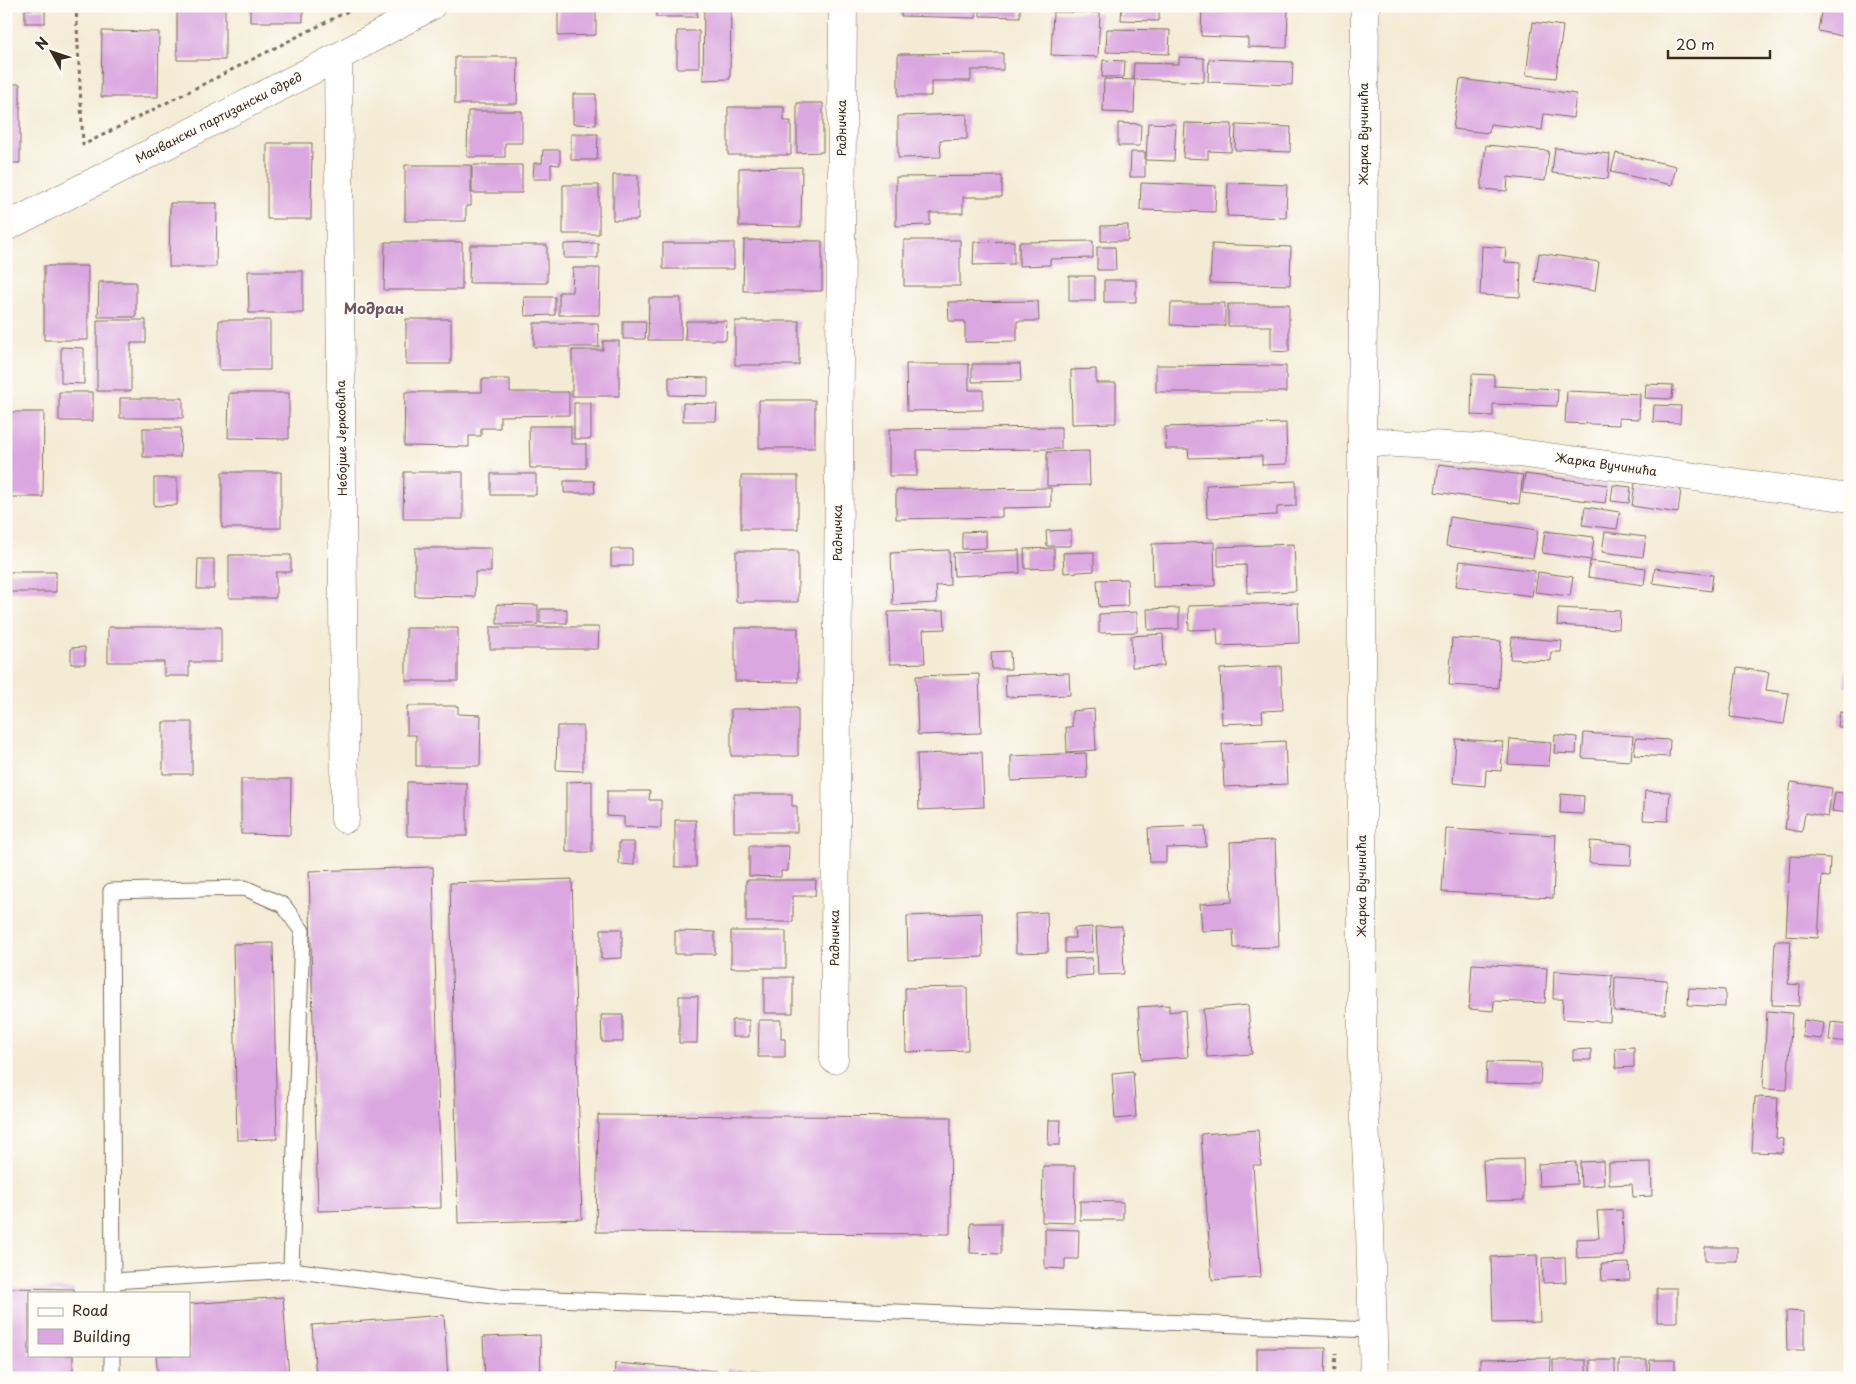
<svg xmlns="http://www.w3.org/2000/svg" width="1856" height="1384" viewBox="0 0 1856 1384" font-family="'Playpen Sans',sans-serif">
<rect width="100%" height="100%" fill="#fdfcf7"/>
<filter id="ink" filterUnits="userSpaceOnUse"><feTurbulence type="fractalNoise" baseFrequency=".02" numOctaves="2"/><feDisplacementMap in="SourceGraphic" scale="10" xChannelSelector="R" yChannelSelector="G"/><feConvolveMatrix kernelMatrix="1 2 1 2 8 2 1 2 1" color-interpolation-filters="sRGB"/></filter>
<filter id="wash" filterUnits="userSpaceOnUse"><feTurbulence type="fractalNoise" baseFrequency=".0096" numOctaves="4" result="noise"/><feDisplacementMap in="SourceGraphic" scale="20" xChannelSelector="R" yChannelSelector="G"/><feGaussianBlur stdDeviation="1.12" result="paint"/><feColorMatrix in="noise" values="0 0 0 0 0 0 0 0 0 0 0 0 0 0 0 0 0 1.4 0 .05"/><feComposite in="paint" operator="in"/></filter>
<g filter="url(#wash)">
<rect width="100%" height="100%" fill="#f4ebd4"/>
<g id="blocks">
<path fill="#dba7e0" d="M177 6H225V60H177Z
M250 6H303V22H250Z
M558 6H596V35L558 36Z
M656 6H697V17H656Z
M704 6H731L730 79 703 80Z
M901 6H976V18L901 16Z
M980 6H1020V17L980 16Z
M1122 6H1159V21L1121 20Z
M1202 6H1288L1287 48 1248 47V38L1201 36Z
M1822 6H1850V25L1847 37 1818 31Z
M25 9 45 10V23H25Z
M1053 12 1100 13 1098 57 1051 55Z
M1533 22 1563 26 1556 78 1526 75Z
M1107 29 1170 30 1169 54 1106 52Z
M102 31 159 32 158 97H101Z
M677 31H699V68H677Z
M1003 53V70H971V81H931V96H898V54Z
M455 57H518L517 104H455Z
M1179 57 1204 58V82L1133 79 1134 63 1179 64Z
M1209 59 1293 62 1292 85 1208 82Z
M1103 60 1125 61 1124 77H1102Z
M1104 79 1135 80 1134 113 1103 112Z
M1460 79 1576 94 1573 118 1544 114 1542 130 1490 124 1489 133 1453 129Z
M6 84H20V163H6Z
M573 94H596V125L573 124Z
M797 103H823V152L797 153Z
M728 107H784V121H791V155H728Z
M468 111H522V143H505V157H467Z
M967 114V139L940 140 941 157 898 158V116Z
M1118 123 1141 124 1140 146H1118Z
M1148 123 1176 124 1174 161 1146 160Z
M1185 123 1232 124 1231 152 1208 151V159L1183 158Z
M1236 125 1291 127 1290 152 1235 150Z
M571 134H598L597 160H571Z
M267 143H312L311 219H267Z
M1486 145 1549 151 1545 181 1508 177 1507 191 1481 189Z
M1555 148 1610 154 1608 179 1552 173Z
M543 150H560V165L551 164V179H533L534 163H542Z
M1131 152H1145V177H1130Z
M1616 153 1676 166 1672 185 1611 172Z
M405 165H471V206H466V221H405Z
M472 165H522V193H472Z
M802 167 801 227 739 226V168Z
M613 175H638V220H613Z
M1002 176V197H963V213H930V225L896 226V177Z
M1141 183 1216 186 1215 212 1140 210Z
M1228 183 1287 185 1286 218 1227 216Z
M563 185H599V234H563Z
M170 203H217L216 267H169Z
M1128 225V241H1101V226Z
M744 240 822 241V291H743Z
M904 240H960V286H904Z
M1014 241V264L973 265 974 242Z
M1093 241V258L1050 259V265L1019 266V242Z
M385 242H462V290H384Z
M598 243V258H564V244Z
M663 243H734V269H663Z
M1212 244 1291 247 1290 285 1210 283Z
M470 245H547V283H469Z
M1482 246 1506 248 1505 262 1521 263 1520 297 1480 295Z
M1097 247H1115L1116 270H1097Z
M1539 253 1599 262 1595 291 1535 282Z
M44 266H88V340H44Z
M573 268H600L599 315H559V292H572Z
M248 271H303V313H249Z
M1069 276H1095V301H1069Z
M1104 280H1136V302H1104Z
M99 282H136V317H98Z
M524 297H555V315L525 316Z
M649 298H681V340H648Z
M1038 301 1039 321H1017V341L965 342V321H949L948 302Z
M1171 303H1225V326L1170 325Z
M1228 304H1289V352L1271 351V326H1228Z
M406 319H451V364H406Z
M97 320H146V343H131V391H97Z
M219 320H270V370H219Z
M623 321H646L645 339H623Z
M686 321H727L726 340H685Z
M735 321H799V365H735Z
M534 323H598L599 347H534Z
M603 341H619V396H572V350H603Z
M61 347 84 348V384L61 383Z
M906 364H969V390H983V410L907 411Z
M972 364H1020L1021 381 972 382Z
M1156 365 1286 366V392H1156Z
M1096 369V383H1116V423L1072 424 1071 370Z
M1472 374 1494 375V386L1558 389 1557 406 1493 404V416L1471 415Z
M669 377 708 378V396L669 395Z
M482 379H510V392H569V415L500 416V428H481V436H469V447L404 446 405 392H482Z
M1646 384 1673 385 1672 399 1645 398Z
M1567 391 1640 394 1639 419 1619 418V425L1565 423Z
M59 392H93V421H59Z
M229 393H289V439L228 438Z
M120 398H183V418H120Z
M759 400H815V448H759Z
M574 403H591V439H574Z
M683 403 717 404 716 421H683Z
M1654 405 1681 406 1680 423 1653 422Z
M6 412H44L43 497H6Z
M1286 423 1287 464 1262 465V456L1189 458 1188 449H1166L1165 427Z
M529 426H571V444H586V468H530Z
M1061 427V449L917 450V476H889V429Z
M143 428H181L180 457H143Z
M1089 451 1090 485 1047 486V452Z
M1439 464 1523 475 1519 504 1435 492Z
M222 472H281V528H222Z
M404 472H463V519H403Z
M491 474H536V495H491Z
M1525 474 1608 485 1605 503 1522 493Z
M741 476H798V529H741Z
M154 478H177V505L154 506Z
M564 481H594L595 493H564Z
M1296 481V506L1277 507V515L1207 518 1206 485Z
M1635 483 1681 489 1678 513 1632 506Z
M1613 485 1631 487 1629 503 1611 501Z
M1051 488V507L1002 508V517L896 519V490Z
M1585 507 1620 512 1617 529 1582 525Z
M1450 517 1538 530 1533 558 1446 546Z
M1071 530V546H1047L1046 531Z
M986 531V548L962 549V532Z
M1545 531 1594 537 1591 560 1542 553Z
M1605 532 1646 537 1643 557 1602 552Z
M1214 542 1215 586 1153 587 1152 544Z
M1294 544 1296 591 1247 593 1246 565 1218 566V547Z
M415 548H491V572H475V597L415 596Z
M1054 548V568L1025 569 1024 549Z
M611 549H632V566H611Z
M949 550 950 585 936 586 937 603 893 605 891 553Z
M1019 550 1020 573 954 576 953 553Z
M736 551H798V602H736Z
M1094 552V571L1064 573 1063 553Z
M229 555H291V572H276V598H229Z
M198 559H214V589H197Z
M1460 561 1535 571 1532 596 1456 586Z
M1590 561 1646 568 1644 585 1588 577Z
M1655 568 1713 575 1711 591 1653 583Z
M9 572H56V592H9Z
M1538 572 1573 577 1570 596 1535 592Z
M1127 579 1128 606 1099 607 1097 580Z
M1298 603 1299 643 1218 646 1217 629 1189 630 1188 606Z
M497 604 538 605V624H497Z
M1179 608V629L1148 630 1147 609Z
M1558 608 1620 611 1619 629 1557 625Z
M540 609H567V623H540Z
M944 611 945 629 923 630 925 663 890 664 888 612Z
M1137 612V632L1099 633V614Z
M108 627H221V662H189V676H164V662H108Z
M490 627H599L598 649H490Z
M406 628H458V681H406Z
M735 628H798V682L735 681Z
M1163 634 1164 666 1132 667 1131 636Z
M1512 637 1562 641 1561 652H1551V661L1510 659Z
M1452 638 1501 641 1498 688 1449 685Z
M85 647V664H71V648Z
M1010 651 1011 669H992L991 652Z
M1847 664 1850 665V686H1844Z
M1281 666 1283 710 1262 711 1263 722 1222 724 1220 669Z
M1737 668 1769 672 1766 690 1789 693 1784 724 1730 717Z
M1069 673 1070 695 1006 697 1005 675Z
M979 674 981 733 918 735 916 676Z
M407 706H458V714L481 715 480 766H416V735H407Z
M798 708V756H731V709Z
M1094 709 1096 750 1067 752 1066 727H1072V711Z
M1840 712 1850 713V728L1838 727Z
M163 722H192V774H163Z
M557 726H583V771L556 770Z
M1584 733 1633 736 1631 761 1582 758Z
M1555 735 1577 737 1576 754 1554 753Z
M1636 738 1670 740 1669 757 1634 755Z
M1456 739 1503 742 1501 771 1486 770 1485 786 1453 783Z
M1510 739 1551 742 1549 766 1508 764Z
M1285 741 1287 784 1224 787 1222 744Z
M982 752 984 807 919 810 917 754Z
M1086 753 1087 778 1011 781V756Z
M241 779H291L290 835 241 834Z
M592 781V852H566V782Z
M407 782 467 783V836H407Z
M1791 782 1832 788 1828 817 1805 813 1802 832 1785 829Z
M607 791H650L649 800H661V828L624 827V817L607 816Z
M1645 791 1670 792 1668 821 1643 820Z
M1835 792 1850 794V813L1832 811Z
M734 794H792V806H797V832H734Z
M1561 794 1584 796 1583 814 1560 813Z
M675 820H696V867H675Z
M1205 826 1206 847 1166 848V862H1150L1148 828Z
M1446 829 1556 835 1553 898 1442 892Z
M1275 840 1279 947 1234 948 1233 930 1202 931 1200 904 1232 902 1230 842Z
M1590 841 1632 844 1631 865 1589 863Z
M619 842H634V865L619 864Z
M749 846H789L788 871H781V877L749 876Z
M1790 856 1830 858 1829 877 1822 876 1818 938 1786 936Z
M433 867 441 1208 318 1211 309 871Z
M572 879 582 1219 458 1223 450 883Z
M746 880H816L815 896H793V922H746Z
M1047 912 1048 952 1016 953 1015 914Z
M982 913 983 957 908 960 907 916Z
M1122 926 1124 974 1098 975 1096 927Z
M1092 927 1093 952 1065 953V938H1075L1074 928Z
M601 929H622V958L601 959Z
M675 931 715 932V954H675Z
M731 931H786V968H731Z
M1775 941H1791L1788 984 1800 985 1799 1006 1772 1005Z
M273 943 277 1139 237 1140 233 944Z
M1092 958 1093 975 1065 977V959Z
M1472 964 1547 968 1545 1003 1494 1001 1493 1011 1469 1009Z
M1554 971 1612 975 1610 1022 1562 1019 1563 999H1553Z
M764 977H793V1013H764Z
M1615 977 1667 980 1665 1014 1614 1011Z
M967 987 968 1050 906 1052 905 988Z
M1689 988 1725 990V1007L1688 1005Z
M679 996H698L697 1043H679Z
M1169 1005V1012L1185 1010 1188 1057 1142 1060 1138 1007Z
M1248 1005 1252 1054 1207 1057 1203 1009Z
M1767 1011 1792 1013 1787 1090 1763 1089Z
M601 1015H623V1042H602Z
M732 1020H749V1037H732Z
M759 1020H781V1039H785V1057H758Z
M1804 1020 1824 1023 1822 1039 1802 1037Z
M1831 1022 1850 1024V1042L1829 1040Z
M1634 1047V1067L1616 1068 1615 1048Z
M1591 1049V1060H1573V1050Z
M1487 1062 1541 1063 1540 1084 1486 1083Z
M1133 1071 1136 1117 1115 1119 1112 1073Z
M1755 1097 1778 1098 1776 1138 1783 1139 1782 1153 1752 1152Z
M598 1115 951 1117 950 1234 596 1232Z
M1049 1120H1061L1060 1145H1048Z
M1258 1130 1261 1165H1253L1261 1277 1212 1280 1201 1134Z
M1523 1159 1524 1200 1485 1201 1483 1160Z
M1603 1161 1604 1185 1581 1187 1580 1162Z
M1576 1162 1577 1184 1539 1186 1538 1164Z
M1651 1162 1652 1196 1633 1197 1632 1184 1609 1185V1163Z
M1043 1166H1075L1074 1223 1042 1222Z
M1080 1201 1123 1202V1220H1080Z
M1622 1210 1624 1256 1577 1258 1576 1239 1599 1238 1597 1211Z
M971 1223H1001V1254L970 1253Z
M1045 1229 1079 1230 1078 1259H1065V1269L1045 1268Z
M1705 1247H1737V1261H1705Z
M1537 1255 1540 1322 1493 1323 1491 1257Z
M1565 1257 1566 1282 1543 1283 1542 1258Z
M1629 1263 1630 1280 1602 1281 1601 1264Z
M6 1288 74 1289V1293H29V1355H73V1378H6Z
M1657 1288H1677V1322H1657Z
M283 1297 289 1378H158L156 1355H189V1304Z
M1786 1311 1804 1312V1350H1787Z
M444 1315 448 1378H316L312 1325Z
M540 1335 541 1378H485L483 1337Z
M1257 1348H1326L1325 1378H1257Z
M1551 1358 1550 1378H1480V1359Z
M1553 1360H1586V1378H1553Z
M1590 1360H1615V1378H1590Z
M1619 1360H1647V1378H1619Z
M1650 1360H1675V1378H1649Z
M615 1363 718 1371 717 1378H614Z
M728 1369 795 1374V1378H727Z"/>
</g>
</g>
<g filter="url(#ink)">
<use href="#blocks" fill-opacity="0" stroke="#7c6e5e" stroke-width="1"/>
<g fill="none" stroke-linecap="round" stroke-linejoin="round">
<g stroke="#7c6e5e" stroke-width="17">
<path id="service" d="M113 1281 291 1270
M113 1293 111 891 245 888 283 905 302 931 291 1270 500 1297 1373 1330
M112 1378V1355"/>
</g>
<g stroke="#7c6e5e" stroke-width="29">
<path id="minor" d="M338 57 345 819
M6 227 338 57 431 6
M1362 441 1482 448 1850 498
M834 1059 843 6"/>
</g>
<g stroke="#7c6e5e" stroke-width="29">
<path id="tertiary" d="M1365 6 1362 441V1056L1370 1228 1374 1378"/>
</g>
<path stroke="#7c6e5e" stroke-width="3" stroke-dasharray="4 4" stroke-linecap="butt" d="M76 6 83 145 358 6
M1334 1378 1336 1353"/>
<use href="#service" stroke="#fff" stroke-width="15"/>
<use href="#minor" stroke="#fff" stroke-width="28"/>
<use href="#tertiary" stroke="#fff" stroke-width="28"/>
</g>
</g>
<g text-anchor="middle" stroke-width="4" stroke-linejoin="round" paint-order="stroke">
<g font-size="12" fill="#3b2a1e" stroke="#fdfcf7">
<text transform="translate(219 118) rotate(-27)" y="4">Мачвански партизански одред</text>
<text transform="translate(842 128) rotate(-90)" y="4">Радничка</text>
<text transform="translate(1364 134) rotate(-90)" y="4">Жарка Вучинића</text>
<text transform="translate(342 438) rotate(-91)" y="4">Небојше Јерковића</text>
<text transform="translate(1606 465) rotate(8)" y="4">Жарка Вучинића</text>
<text transform="translate(838 533) rotate(-90)" y="4">Радничка</text>
<text transform="translate(1362 886) rotate(-90)" y="4">Жарка Вучинића</text>
<text transform="translate(835 938) rotate(-90)" y="4">Радничка</text>
</g>
<g font-size="15" font-weight="bold" fill="#735662" stroke="#fdfcf7">
<text x="374" y="314">Модран</text>
</g>
</g>
<rect width="1856" height="1384" fill="none" stroke="#fdfcf7" stroke-width="25"/>
<rect x="28" y="1292" width="162" height="65" fill="#fdfcf7" stroke="#afa8a0"/>
<rect x="38" y="1308" width="25" height="8" fill="#ffffff" stroke="#afa8a0"/>
<text x="72" y="1316" font-size="15" fill="#3b2a1e">Road</text>
<rect x="38" y="1329" width="25" height="15" fill="#dba7e0" stroke="#afa8a0"/>
<text x="72" y="1342" font-size="15" fill="#3b2a1e">Building</text>
<g transform="translate(52 52) rotate(310)" stroke="#fdfcf7" stroke-width="4" paint-order="stroke">
<path d="M0-4L9 19L0 12L-9 19Z" fill="#3b2a1e"/>
<text y="-8" font-size="14" font-weight="bold" text-anchor="middle" fill="#3b2a1e">N</text>
</g>
<path d="M1668 50v8h102v-8" fill="none" stroke="#3b2a1e" stroke-width="2.5"/>
<text x="1676" y="50" font-size="15" fill="#3b2a1e" stroke="#fdfcf7" stroke-width="4" paint-order="stroke">20 m</text>
</svg>
